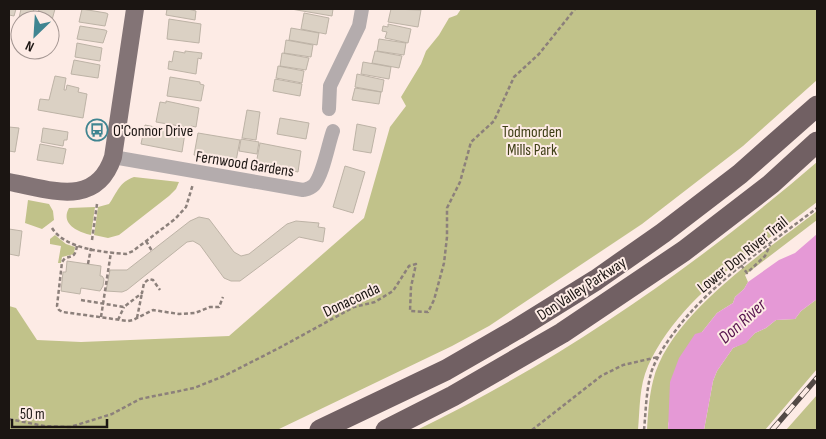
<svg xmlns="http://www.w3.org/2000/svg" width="826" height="439" viewBox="0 0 826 439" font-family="'Sofia Sans Condensed',sans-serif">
<rect width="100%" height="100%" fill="#fdebe5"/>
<path fill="#c1c28a" d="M461 9H817V80L743 146 642 224 489 326 452 346 277 430H9V306L16 308 37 340 81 342 229 336 364 218 390 127 406 106 401 97 421 64 426 51 439 35 449 18 457 15Z
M817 162V202C757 249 681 294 648 366 639 386 640 409 638 430H417C563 359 695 267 817 162Z
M134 177 179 182 176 189 169 196 119 235 108 238 94 235 98 207 109 204C117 193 119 182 134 177Z
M28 200 49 204 53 211 54 220 42 229 25 223Z
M95 207 91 235C78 232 60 224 69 208Z
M817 211V220L745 275 748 282 744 289 735 297 733 303 717 313 702 332 668 424V430H647C648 414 649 397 653 381 669 314 765 252 817 211Z
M55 235 66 244 75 247 74 254 62 257 61 263H58L61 246 50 244V239Z
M817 299V369L765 430H704L713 381 717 371 733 348 746 342 755 333 766 328 776 320 795 319 801 311Z
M817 395V430H786Z"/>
<path fill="#e599d6" d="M817 234V299L801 311 795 319 776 320 766 328 755 333 746 343 733 348 717 371 713 381 704 430H668L670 382 679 358 695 334 702 332 717 313 733 303 735 297 744 289 748 282 779 260 795 253Z"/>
<path fill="#dbd1c4" stroke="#bdb3a6" d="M9 9H16L14 16 9 15Z
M21 9H34L32 20 19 18Z
M39 9H55L52 20 44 19V15L38 14Z
M82 9 106 13 108 14 105 26 79 22Z
M167 9H188L196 11 195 20 166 15Z
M291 9H333L332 16Z
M391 9 421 10 418 27 388 22Z
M304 13 329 18 326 34 301 29Z
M169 19 201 24 199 43 167 39Z
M388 24 411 29 408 43 385 38 387 32 382 31 383 26 388 27Z
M80 26 105 30 107 31 103 43 77 39Z
M291 28 319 33 317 45 289 40Z
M379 39 406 43 404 55 377 51Z
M286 40 313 45 311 57 284 53Z
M77 43 102 48 100 61 75 57Z
M174 51 185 53V51L202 53 201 59 198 58 196 74 168 69 169 61 172 62Z
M375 51 402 56 399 68 372 63Z
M282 53 309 58 306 70 280 66Z
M74 60 100 65 98 78 71 74Z
M363 62 391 67 389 79 361 74Z
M278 66 304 71 302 83 276 78Z
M357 74 384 80 382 92 355 87Z
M55 76 66 78 64 90H66L67 85 79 88 78 92 87 94 83 118 38 110 40 99 49 100Z
M170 77 200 82V84L204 85 201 101 167 96Z
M275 79 302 84 300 96 273 91Z
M355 88 381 92 379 104 352 100Z
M166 101 199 108 196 127 191 126V128L156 122 160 102 166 103Z
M247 110 260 112 256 140 242 138Z
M280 118 309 123 306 139 277 134Z
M357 124 376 128 371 153 353 150Z
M145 125 185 133 182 152 141 144Z
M9 127 19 128 15 152 9 151Z
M43 128 68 132 67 140H64L63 146 41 142Z
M198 133 240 140 236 161 194 155Z
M241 139 259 142 257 154 239 151Z
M260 143 301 151 298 172 256 164Z
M40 144 66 149 63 164 37 160Z
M345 166 365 172 353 213 333 207Z
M199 217 209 219 234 252 241 256 249 254 287 224 296 221 319 223 318 227 325 228 323 242 299 237 240 281H231L224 278 200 245 193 241 187 242 127 290 122 292 106 291 110 270H127L190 221Z
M9 229 22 231 19 256 9 254Z
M67 261 101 266 100 276H102L104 279 103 286 100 291 81 288 80 294 61 291 63 272H66Z"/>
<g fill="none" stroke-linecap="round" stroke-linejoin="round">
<path stroke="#8c807b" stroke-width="2.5" stroke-dasharray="4 2.5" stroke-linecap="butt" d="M52 228C65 249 103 252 126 254L133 251 175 219 186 207 193 184
M92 240 97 204
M146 241 152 251
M77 246C75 256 74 256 65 258L62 262 57 306 59 310 63 312 128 321 133 320 153 310 179 314 195 313 210 307H219L223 297
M88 264 91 248
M741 265 747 273 765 256 770 245
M81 300 124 307 142 293 144 283 149 279 153 280 160 290
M101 317 111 252
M137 318 142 293
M118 320 124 307
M9 419 44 426 70 427 112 414 140 399 194 388 224 376 279 348 354 307 375 302 393 291 409 266 416 264 411 287 410 311 428 312 434 300 444 263 447 237V208L460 182 471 142 494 121 514 77 539 54 575 9
M532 430 601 376 623 365 658 357
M644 430C646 410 646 389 652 370 659 352 671 336 683 321 721 276 770 244 817 208"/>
<path stroke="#b4acad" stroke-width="14" d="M329 109 330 86 359 26 362 9
M113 157 303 190C307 189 310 189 314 185 323 175 328 145 333 131"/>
<path stroke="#837476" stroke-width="18" d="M9 182C49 189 96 209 113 157L135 9"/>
<path stroke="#716063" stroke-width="21" d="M320 430 446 370 517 329 596 280 663 233 740 174 817 106
M386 430 453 396 562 333 684 251 771 184 817 142"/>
<g stroke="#524945" stroke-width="5.5">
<path id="rail" d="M772 430 817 378"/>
</g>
<use href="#rail" stroke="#fdebe5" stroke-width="4" stroke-dasharray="11" stroke-linecap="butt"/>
</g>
<defs>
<g id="bus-ring" transform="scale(1.125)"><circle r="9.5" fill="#fdebe5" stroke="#408591" stroke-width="1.5"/><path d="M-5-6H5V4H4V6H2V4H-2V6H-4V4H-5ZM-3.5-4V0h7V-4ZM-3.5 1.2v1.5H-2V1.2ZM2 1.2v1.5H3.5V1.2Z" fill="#408591"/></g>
</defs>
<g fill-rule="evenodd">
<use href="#bus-ring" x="97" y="130"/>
</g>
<g text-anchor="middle" stroke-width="4" stroke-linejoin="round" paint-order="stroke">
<g font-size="16" fill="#1b1512" stroke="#fdebe5" text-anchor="start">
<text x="113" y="136">O'Connor Drive</text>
</g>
<g font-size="16" fill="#3f3f16" stroke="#fdebe5">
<text x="532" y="137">Todmorden<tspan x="532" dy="18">Mills Park</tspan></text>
</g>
<g font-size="16" fill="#1b1512" stroke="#fdebe5">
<text transform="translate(245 163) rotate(9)" y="6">Fernwood Gardens</text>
<text transform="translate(742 254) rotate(-39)" y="6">Lower Don River Trail</text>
<text transform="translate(581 288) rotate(-33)" y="6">Don Valley Parkway</text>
<text transform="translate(351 299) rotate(-25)" y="6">Donaconda</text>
</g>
<g font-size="18" font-style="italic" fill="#56134d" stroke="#fdebe5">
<text transform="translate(742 321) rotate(-42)" y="6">Don River</text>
</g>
</g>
<rect width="826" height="439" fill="none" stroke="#1b1512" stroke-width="20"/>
<g transform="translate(35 35) rotate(205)"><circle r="24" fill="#fdebe5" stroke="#a39591"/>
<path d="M0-4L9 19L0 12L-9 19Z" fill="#408591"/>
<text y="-8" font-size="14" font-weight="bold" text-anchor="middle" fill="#1b1512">N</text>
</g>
<path d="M12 419v8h95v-8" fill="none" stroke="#1b1512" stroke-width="2.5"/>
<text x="20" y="419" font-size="15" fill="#1b1512" stroke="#fdebe5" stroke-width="4" paint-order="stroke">50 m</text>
</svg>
